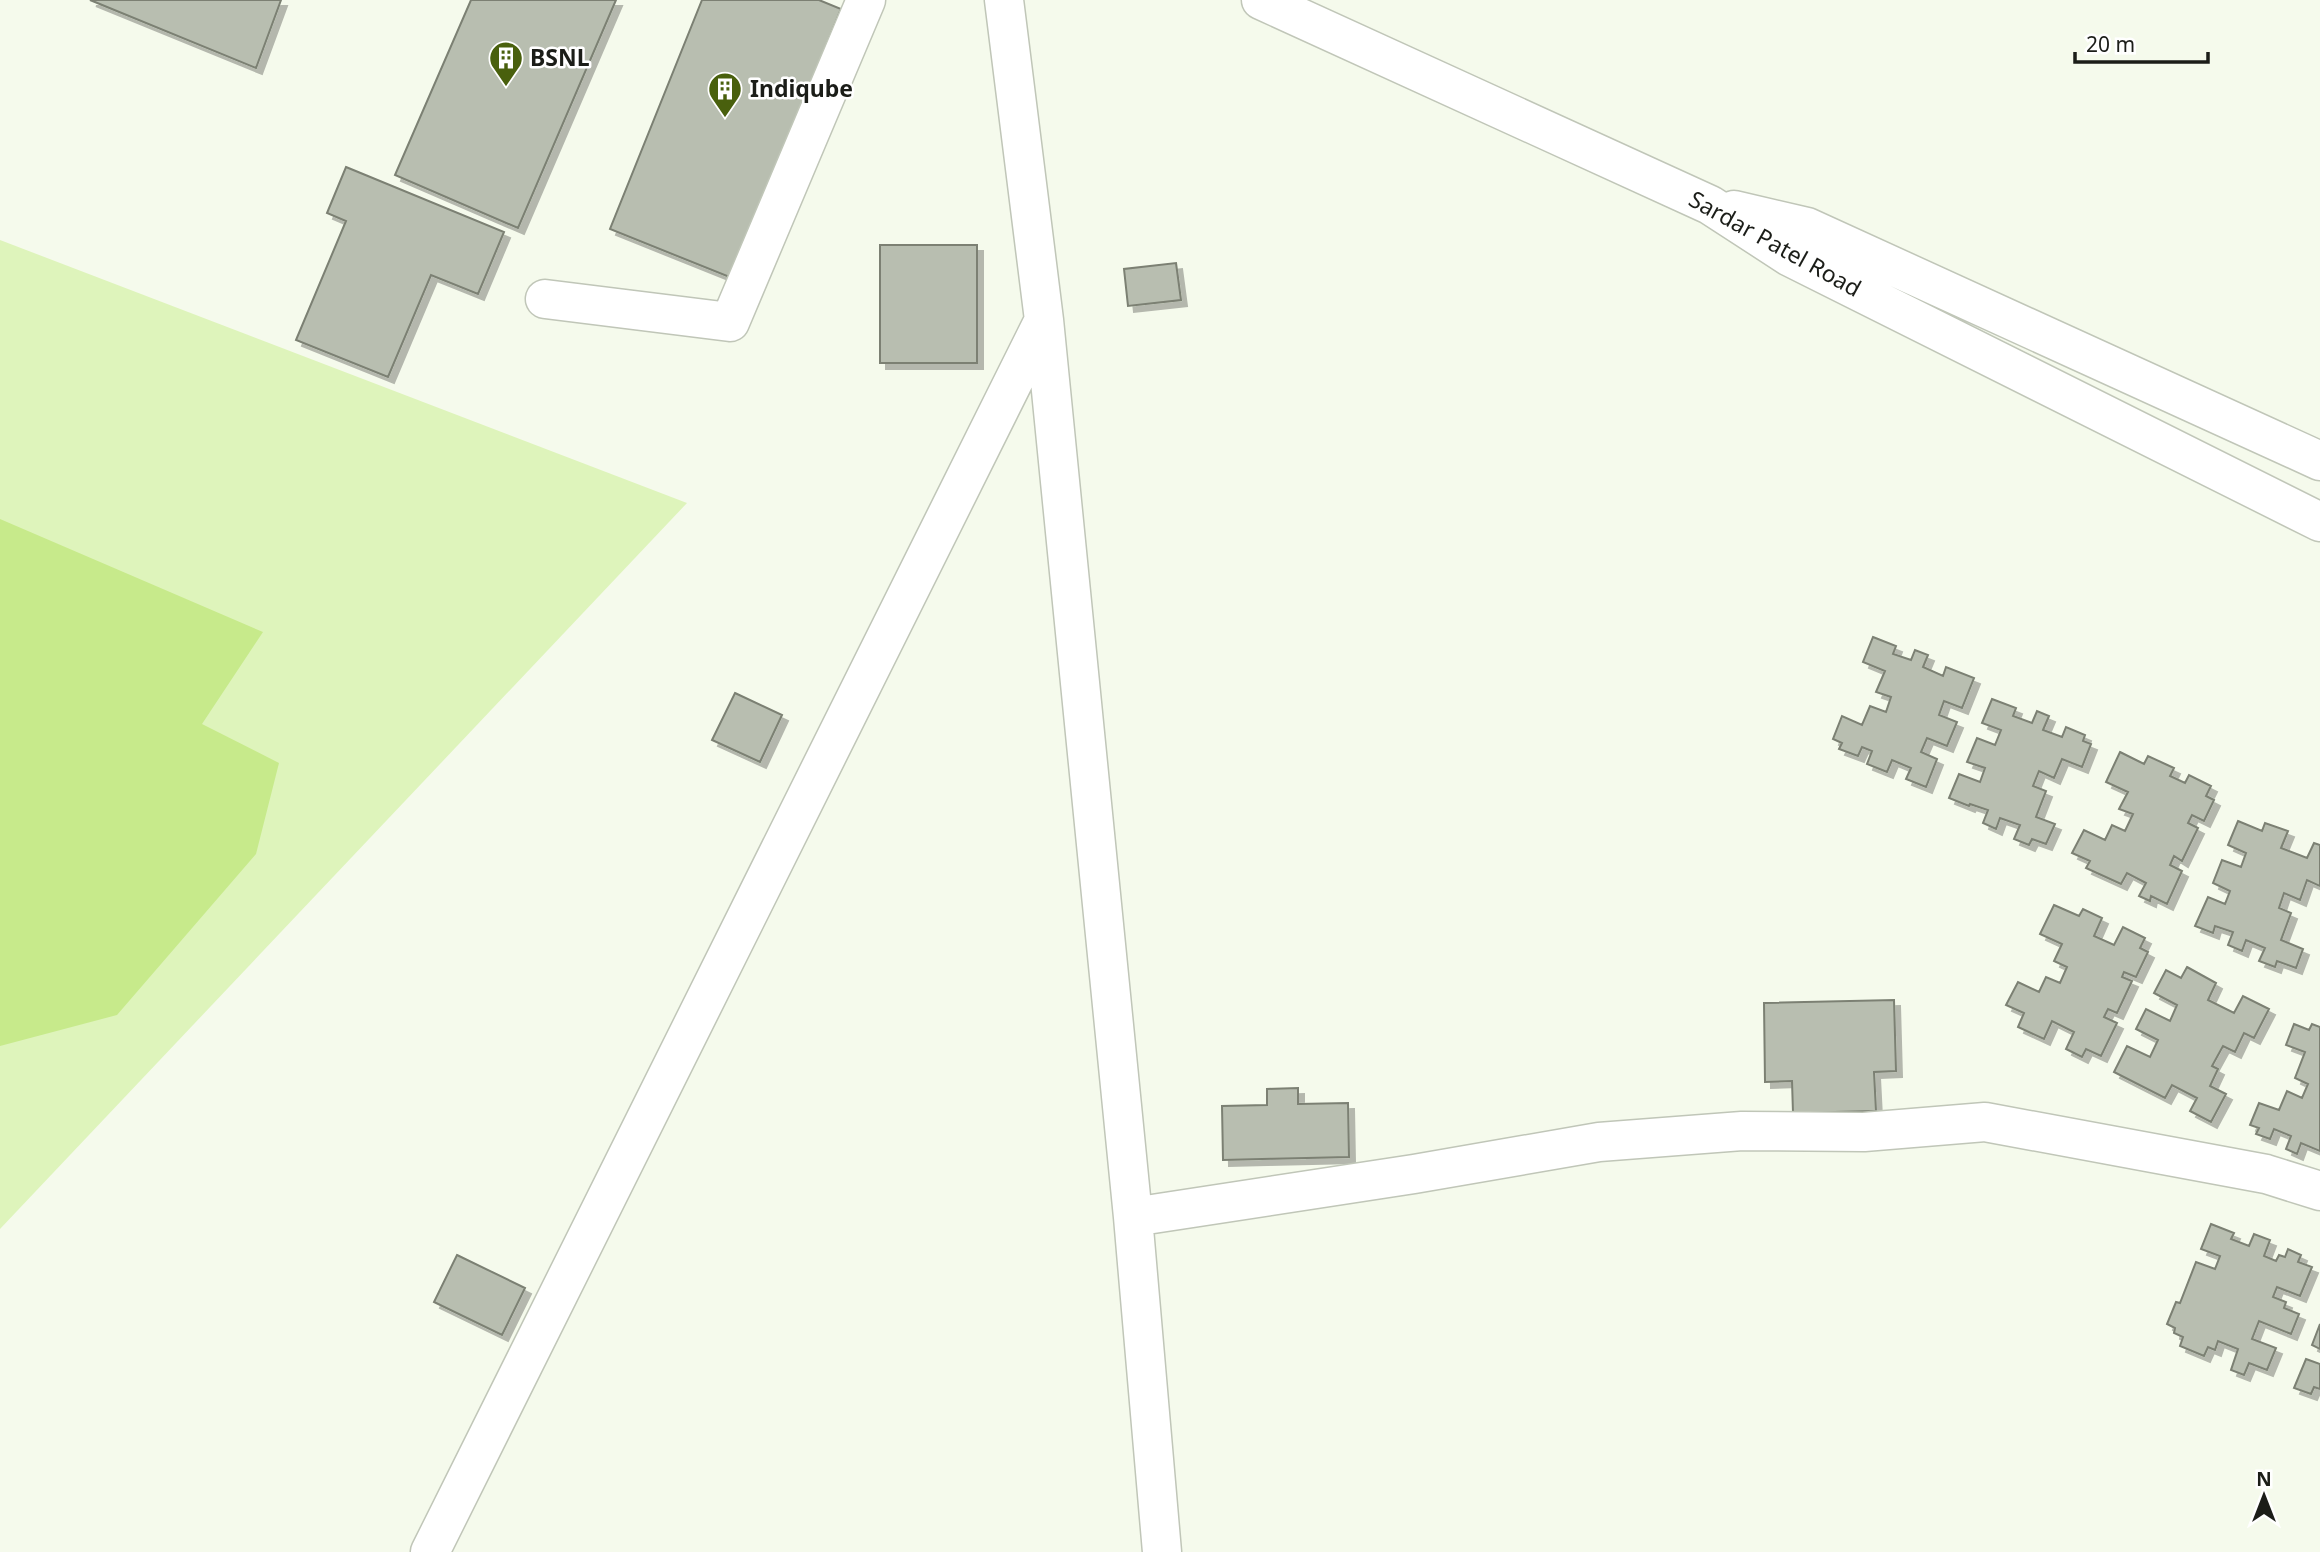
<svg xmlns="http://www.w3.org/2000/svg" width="2320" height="1552" viewBox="0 0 2320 1552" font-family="'Noto Sans',sans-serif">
<defs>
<filter id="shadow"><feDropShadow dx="6" dy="6" stdDeviation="0" flood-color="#0004"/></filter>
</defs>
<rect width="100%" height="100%" fill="#f5faec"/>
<path fill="#def4bb" d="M0 240 687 503 0 1229Z"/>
<path fill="#c7ea8b" d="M0 519 263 632 202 724 279 763 256 854 117 1015 0 1046Z"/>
<path fill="#b8beb0" stroke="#7b8073" stroke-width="2" filter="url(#shadow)" d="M90 0H281L256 68Z
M471 0H616L518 228 395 175Z
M702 0H819L841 9 732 278 610 229Z
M346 167 504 232 478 294 431 275 388 377 296 340 346 221 327 213Z
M880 245H977V363H880Z
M1176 263 1181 300 1128 306 1124 269Z
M1873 637 1896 646 1893 654 1911 660 1915 650 1928 655 1923 667 1943 676 1946 667 1974 678 1962 708 1944 701 1939 715 1957 722 1947 746 1927 738 1921 752 1937 759 1926 787 1906 779 1911 768 1892 760 1887 772 1867 764 1872 751 1862 747 1858 756 1839 749 1842 743 1833 739 1842 716 1862 725 1870 706 1886 712 1891 697 1876 692 1885 671 1863 662Z
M735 693 782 715 760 762 712 740Z
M1992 699 2016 708 2013 716 2032 723 2037 711 2049 716 2043 730 2062 737 2066 727 2085 735 2083 741 2091 744 2082 767 2062 759 2054 778 2039 771 2033 786 2046 791 2036 817 2055 824 2046 844 2032 839 2029 845 2014 839 2020 825 2000 818 1996 829 1983 823 1988 810 1970 804 1969 806 1949 798 1959 774 1980 782 1985 768 1967 762 1977 738 1995 745 2001 730 1982 723Z
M2120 752 2144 764 2148 756 2174 768 2170 776 2185 783 2189 775 2211 786 2206 796 2214 800 2204 821 2192 815 2188 823 2198 828 2182 861 2174 856 2170 865 2182 871 2167 904 2151 896 2150 901 2139 896 2146 883 2127 873 2121 884 2086 868 2090 861 2072 853 2084 830 2105 840 2112 825 2125 831 2133 814 2119 809 2128 792 2106 782Z
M2238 821 2262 831 2265 823 2288 831 2281 848 2307 858 2314 843 2320 845V886L2307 880 2300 900 2284 893 2279 908 2291 913 2281 940 2303 949 2296 968 2277 961 2275 967 2259 961 2265 948 2246 940 2242 951 2228 945 2233 932 2215 926 2213 933 2195 926 2208 897 2225 904 2230 891 2213 883 2222 860 2241 867 2246 853 2228 845Z
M2054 905 2079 916 2083 909 2102 918 2094 936 2114 945 2123 927 2145 938 2140 948 2148 952 2136 977 2124 972 2122 977 2132 981 2117 1013 2108 1009 2104 1017 2117 1023 2101 1056 2086 1049 2082 1057 2066 1049 2074 1032 2052 1021 2044 1039 2018 1027 2024 1013 2006 1005 2018 982 2039 992 2046 977 2060 983 2067 967 2054 961 2062 944 2040 934Z
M2187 967 2216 983 2208 1000 2234 1013 2243 996 2269 1009 2254 1038 2244 1033 2235 1052 2223 1046 2212 1066 2218 1069 2210 1086 2226 1094 2211 1122 2190 1111 2197 1098 2172 1085 2165 1098 2114 1072 2127 1046 2150 1057 2158 1040 2136 1029 2146 1009 2170 1021 2177 1005 2154 993 2166 970 2181 978Z
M1894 1000 1896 1071 1874 1072 1876 1111 1793 1113 1792 1081 1765 1082 1764 1003Z
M2294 1024 2309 1030 2312 1024 2320 1027V1151L2301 1143 2297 1154 2286 1149 2291 1136 2274 1129 2270 1139 2256 1134 2259 1128 2250 1125 2259 1103 2279 1110 2287 1091 2302 1098 2308 1084 2295 1078 2305 1052 2286 1045Z
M1298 1088V1104L1348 1103 1349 1157 1223 1160 1222 1106 1267 1105V1089Z
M2211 1224 2234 1233 2231 1239 2249 1246 2254 1234 2270 1240 2264 1256 2276 1261 2279 1255 2285 1257 2288 1249 2301 1255 2298 1262 2312 1267 2300 1296 2277 1287 2273 1297 2286 1302 2284 1308 2299 1314 2291 1334 2259 1321 2252 1339 2276 1348 2267 1370 2249 1363 2244 1375 2231 1370 2238 1349 2218 1341 2215 1350 2208 1347 2204 1356 2180 1346 2183 1337 2174 1333 2175 1328 2167 1324 2176 1302 2180 1303 2196 1262 2215 1269 2220 1256 2201 1249Z
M457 1255 525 1288 502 1335 434 1302Z
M2320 1324V1349L2312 1345Z
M2306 1359 2320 1364V1389L2314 1387 2311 1394 2294 1388Z"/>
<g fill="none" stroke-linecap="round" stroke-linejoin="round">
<g stroke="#c0c6b8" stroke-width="41">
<path id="minor" d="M1004 0 1044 320 1133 1217 1162 1552
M545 299 730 322 866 0
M1133 1217 1414 1174 1599 1142 1742 1131 1864 1132 1985 1122 2266 1174 2320 1191
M430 1552 1044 320"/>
</g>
<g stroke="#c0c6b8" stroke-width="41">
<path id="major" d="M1261 0 1710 205 1790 257 2320 522
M1734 210 1807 227 2320 461"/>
</g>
<use href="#minor" stroke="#fff" stroke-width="38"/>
<use href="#major" stroke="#fff" stroke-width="38"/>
</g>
<defs>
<g id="building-pin" transform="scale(1.75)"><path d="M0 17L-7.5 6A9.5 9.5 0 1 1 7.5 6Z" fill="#49600d" stroke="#fff"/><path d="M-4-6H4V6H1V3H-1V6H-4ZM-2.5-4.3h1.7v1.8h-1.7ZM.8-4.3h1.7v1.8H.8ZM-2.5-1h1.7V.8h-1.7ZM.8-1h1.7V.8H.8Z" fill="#fff"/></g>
</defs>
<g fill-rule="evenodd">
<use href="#building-pin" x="506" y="58"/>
<use href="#building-pin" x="725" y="89"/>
</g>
<g text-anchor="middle" stroke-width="5" stroke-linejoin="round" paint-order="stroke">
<g font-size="23" font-weight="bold" fill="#1b1d18" stroke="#fff" text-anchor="start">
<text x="530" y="66">BSNL</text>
<text x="750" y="97">Indiqube</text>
</g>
<g font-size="23" fill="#1b1d18" stroke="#fff">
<text transform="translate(1775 244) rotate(29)" y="8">Sardar Patel Road</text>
</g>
</g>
<g transform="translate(2264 1496)" stroke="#ffffff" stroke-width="5" paint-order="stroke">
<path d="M0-5L12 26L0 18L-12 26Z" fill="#1b1d18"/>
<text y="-10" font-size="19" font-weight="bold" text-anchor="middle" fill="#1b1d18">N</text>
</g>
<path d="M2075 52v10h133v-10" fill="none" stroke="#1b1d18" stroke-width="3.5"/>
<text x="2086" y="52" font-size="21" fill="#1b1d18" stroke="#ffffff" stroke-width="5" paint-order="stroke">20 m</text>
</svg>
